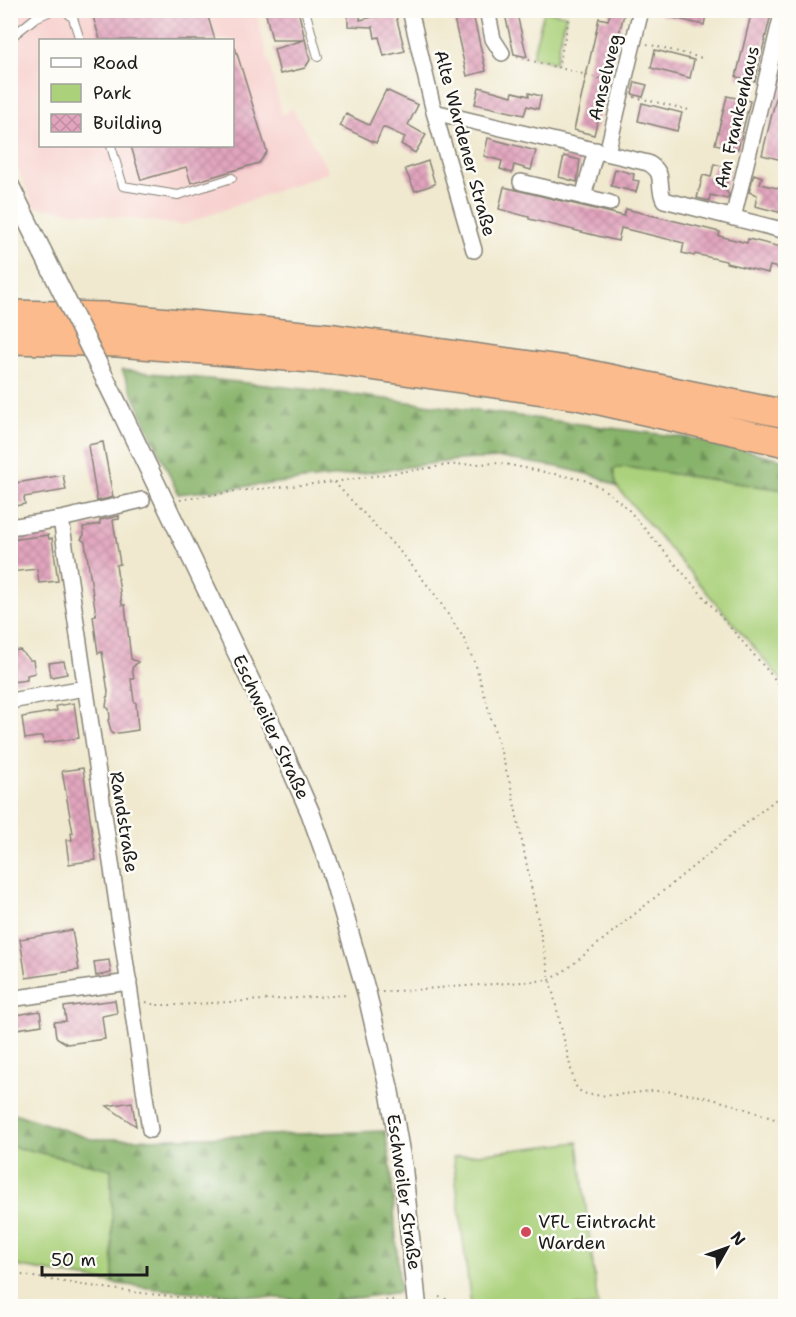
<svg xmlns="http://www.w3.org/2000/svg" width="796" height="1317" viewBox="0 0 796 1317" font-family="'Shantell Sans',sans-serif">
<defs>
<pattern id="forest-firs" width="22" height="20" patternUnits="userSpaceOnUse" patternTransform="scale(1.5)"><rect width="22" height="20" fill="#88b36b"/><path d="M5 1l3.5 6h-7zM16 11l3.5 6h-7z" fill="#6e9157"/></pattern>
<pattern id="building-cross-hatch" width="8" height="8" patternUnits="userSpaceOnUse" patternTransform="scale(1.5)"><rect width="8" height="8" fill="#e1a4bd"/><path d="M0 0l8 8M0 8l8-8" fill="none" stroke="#c08da2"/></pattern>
</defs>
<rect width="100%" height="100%" fill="#fdfcf7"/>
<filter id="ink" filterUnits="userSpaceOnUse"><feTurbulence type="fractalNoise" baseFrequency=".0167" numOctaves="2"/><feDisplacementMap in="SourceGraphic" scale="12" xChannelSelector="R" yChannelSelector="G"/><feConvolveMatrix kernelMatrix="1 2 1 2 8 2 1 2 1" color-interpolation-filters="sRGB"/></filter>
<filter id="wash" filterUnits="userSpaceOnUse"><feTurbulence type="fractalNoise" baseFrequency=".008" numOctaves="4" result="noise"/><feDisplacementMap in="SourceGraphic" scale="24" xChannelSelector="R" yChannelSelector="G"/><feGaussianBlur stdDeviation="1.35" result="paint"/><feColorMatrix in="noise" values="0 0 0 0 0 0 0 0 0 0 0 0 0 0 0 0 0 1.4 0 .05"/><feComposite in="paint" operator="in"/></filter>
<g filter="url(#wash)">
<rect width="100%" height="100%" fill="#f0e9cf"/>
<path fill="#f7d0ce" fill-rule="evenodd" d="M10 11H256L282 115 292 108 329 172 182 225 34 207 11 153ZM40 40H232V146H40Z"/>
<path fill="#abd17b" stroke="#64764c" stroke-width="1.5" d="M544 11 566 15 555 63 532 57Z
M625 467 785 490V684L617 487 612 469Z
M578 1142 598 1306H471L453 1157Z
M10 1146 111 1169 113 1283 11 1265Z"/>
<path fill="url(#forest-firs)" stroke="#526844" stroke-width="1.5" d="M122 370 323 391 704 440 785 460V490L625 467 613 469 617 487 599 477 558 467 501 458 458 460 349 475 178 494Z
M11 1112 91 1139H146L385 1131 391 1167 400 1292 328 1302 156 1289 113 1283 111 1169 11 1146Z"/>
<g id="blocks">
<path fill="url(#building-cross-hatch)" d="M100 10H206L215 40H100L92 13Z
M265 10H298L310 60 305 68 280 74 274 49 304 40H272Z
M348 10H361L360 20 395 12 405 51 384 56 379 37 375 38 373 27 348 26Z
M452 10H472L486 71 467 76Z
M504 10H516L527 57 514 54Z
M611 10H625L594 135 574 130 599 18 608 20Z
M661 10H707L704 25 661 15Z
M752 10H772L755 81 736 77Z
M235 47 267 152 259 163 191 183 186 167 141 180 131 146H232V48Z
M655 50 694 60 690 78 651 68Z
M781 77 786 78V161L762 155Z
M635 82 647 85 643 97 632 94Z
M479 87 512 96 513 92 529 96V93L541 96 538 109 527 106 524 115 475 104Z
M386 90 418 105 408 125 426 135 415 153 401 144 405 137 383 127 376 143 340 126 346 114 369 125Z
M727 96 750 101 738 149 715 144Z
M642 103 682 113 677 131 638 121Z
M488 138 536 151 531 170 514 165 512 173 500 169 502 161 484 156Z
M564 156 580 160 577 182 559 177Z
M428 161 435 184 415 191 405 169Z
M714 164 730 168 725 189 729 195 727 199 710 195 709 201 697 198 703 175 711 177Z
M615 169 634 174 633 180 639 181 636 192 611 186Z
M754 174 762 177 760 184 786 190V214L755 206 757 195 749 192Z
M504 187 624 216 626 209 720 232 719 236 747 243 748 239 786 248V270L770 266 768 273 726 263V261L695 254 694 256 682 253 684 243 621 228 618 241 529 219V217L499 209Z
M103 442 113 497 97 501 88 445Z
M63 475 66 490 24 497 25 504 10 507V484Z
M119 516V519L113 520 120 564 116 565 122 605H125L131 659 138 662 132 668 134 679H131L134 701 136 703 138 730 112 734 108 720 110 718 109 709 106 707 108 692 102 652 98 653 93 616 96 615 86 549 85 542 81 539 84 535 83 527 100 524V520Z
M48 535 49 539 52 538 58 581 39 583 37 569 10 572V540Z
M20 650 30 660H33L35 673 27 675V680L12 682 10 651Z
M64 661 67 674 51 677 49 663Z
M74 703 79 738 44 743 43 736 25 739 22 717 57 711 56 706Z
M83 768 96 860 69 864 66 840H72L71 833H73L62 771Z
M72 930 79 970 26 978 20 939Z
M109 960 111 973 96 976 94 962Z
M115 1000 117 1013 102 1016 105 1039 67 1044 56 1037 54 1022 66 1021 64 1007Z
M40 1011 42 1025 10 1030V1016Z
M132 1102 136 1126 107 1106Z"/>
</g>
</g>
<g filter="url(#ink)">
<use href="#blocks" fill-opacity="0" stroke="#868276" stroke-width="1.5"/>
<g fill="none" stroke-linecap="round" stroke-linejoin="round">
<g stroke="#868276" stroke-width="10">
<path id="service" d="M58 10 66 11 73 18 80 40
M305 10 318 57
M10 38 35 18 53 10
M111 146 123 186 178 195 232 178"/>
</g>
<g stroke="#868276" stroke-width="18">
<path id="minor" d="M410 10 434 112 474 250
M487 10 493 39 502 53
M434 112 648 163C667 174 656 184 664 200L786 231
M607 153 641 10
M521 182 610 203
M583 197 596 150
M733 218 783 10
M61 519 150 1130
M10 527 61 519 142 500
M10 701 85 688
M10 999 129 982"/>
</g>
<g stroke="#868276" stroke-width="21">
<path id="tertiary" d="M10 186 43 253
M121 411 274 730 310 812 332 873 367 994 389 1089 403 1168 417 1306"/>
</g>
<g stroke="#868276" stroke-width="30">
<path id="motorway" d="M10 314 107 316 335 338 575 371 786 414
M10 340 118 343 335 361 578 396 786 443"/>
</g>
<path stroke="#868276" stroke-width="2" stroke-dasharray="1.5 4.5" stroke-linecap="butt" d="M647 44 702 58
M517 57 610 81
M558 68 571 10
M634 97 689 110
M334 482 405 557 436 596 464 639 476 666 511 787 550 980 574 1082C576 1085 576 1088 579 1090 590 1101 636 1092 651 1091 698 1090 742 1108 786 1123
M180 500 237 491 334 482 449 465 500 463 584 480 602 488 626 507 786 692
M382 992 550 980 567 969 786 791
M146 1002 155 1005H178L349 995
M10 1273C114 1291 219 1305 324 1306 347 1306 370 1302 393 1300
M439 1297 446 1299 450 1306"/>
<use href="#service" stroke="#fff" stroke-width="8"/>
<use href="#minor" stroke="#fff" stroke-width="15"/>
<use href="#tertiary" stroke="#fff" stroke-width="18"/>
<use href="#motorway" stroke="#fbbb8c" stroke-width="27"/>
<g stroke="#868276" stroke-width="21" stroke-linecap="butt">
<path id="tertiary-bridge" d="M43 253 121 411"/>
</g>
<use href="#tertiary-bridge" stroke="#fff" stroke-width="18"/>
</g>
</g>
<circle fill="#d1495b" stroke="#fdfcf7" stroke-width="2" cx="526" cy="1232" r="6"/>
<g text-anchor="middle" stroke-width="5" stroke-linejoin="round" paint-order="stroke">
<g font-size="18" fill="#1c1c1c" stroke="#fdfcf7">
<text transform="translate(605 77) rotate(-76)" y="6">Amselweg</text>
<text transform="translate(737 117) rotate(-77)" y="6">Am Frankenhaus</text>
<text transform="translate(465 143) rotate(75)" y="6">Alte Wardener Straße</text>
<text transform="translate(271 727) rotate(65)" y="6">Eschweiler Straße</text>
<text transform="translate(124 822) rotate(81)" y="6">Randstraße</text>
<text transform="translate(404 1192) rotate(82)" y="6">Eschweiler Straße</text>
</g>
<g font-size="18" fill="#1c1c1c" stroke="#fdfcf7" text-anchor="start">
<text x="538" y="1228">VFL Eintracht<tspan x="538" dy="21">Warden</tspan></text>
</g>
</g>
<rect width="796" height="1317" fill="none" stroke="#fdfcf7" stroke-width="36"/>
<rect x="39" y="39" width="195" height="108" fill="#fdfcf7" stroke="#a3a29f" stroke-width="1.5"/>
<rect x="51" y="58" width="30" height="9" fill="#ffffff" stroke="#a3a29f" stroke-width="1.5"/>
<text x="93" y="69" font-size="18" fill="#1c1c1c">Road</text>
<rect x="51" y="84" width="30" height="18" fill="#abd17b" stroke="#a3a29f" stroke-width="1.5"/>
<text x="93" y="99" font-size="18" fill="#1c1c1c">Park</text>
<rect x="51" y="114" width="30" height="18" fill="url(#building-cross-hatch)" stroke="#a3a29f" stroke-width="1.5"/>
<text x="93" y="129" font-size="18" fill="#1c1c1c">Building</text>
<g transform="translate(727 1248) rotate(50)" stroke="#fdfcf7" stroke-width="4.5" paint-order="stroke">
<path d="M0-4.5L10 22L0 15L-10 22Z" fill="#1c1c1c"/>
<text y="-9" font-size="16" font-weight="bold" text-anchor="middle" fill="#1c1c1c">N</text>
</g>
<path d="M42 1266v9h105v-9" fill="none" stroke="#1c1c1c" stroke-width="3"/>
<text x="51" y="1266" font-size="18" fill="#1c1c1c" stroke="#fdfcf7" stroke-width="4.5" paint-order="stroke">50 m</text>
</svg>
